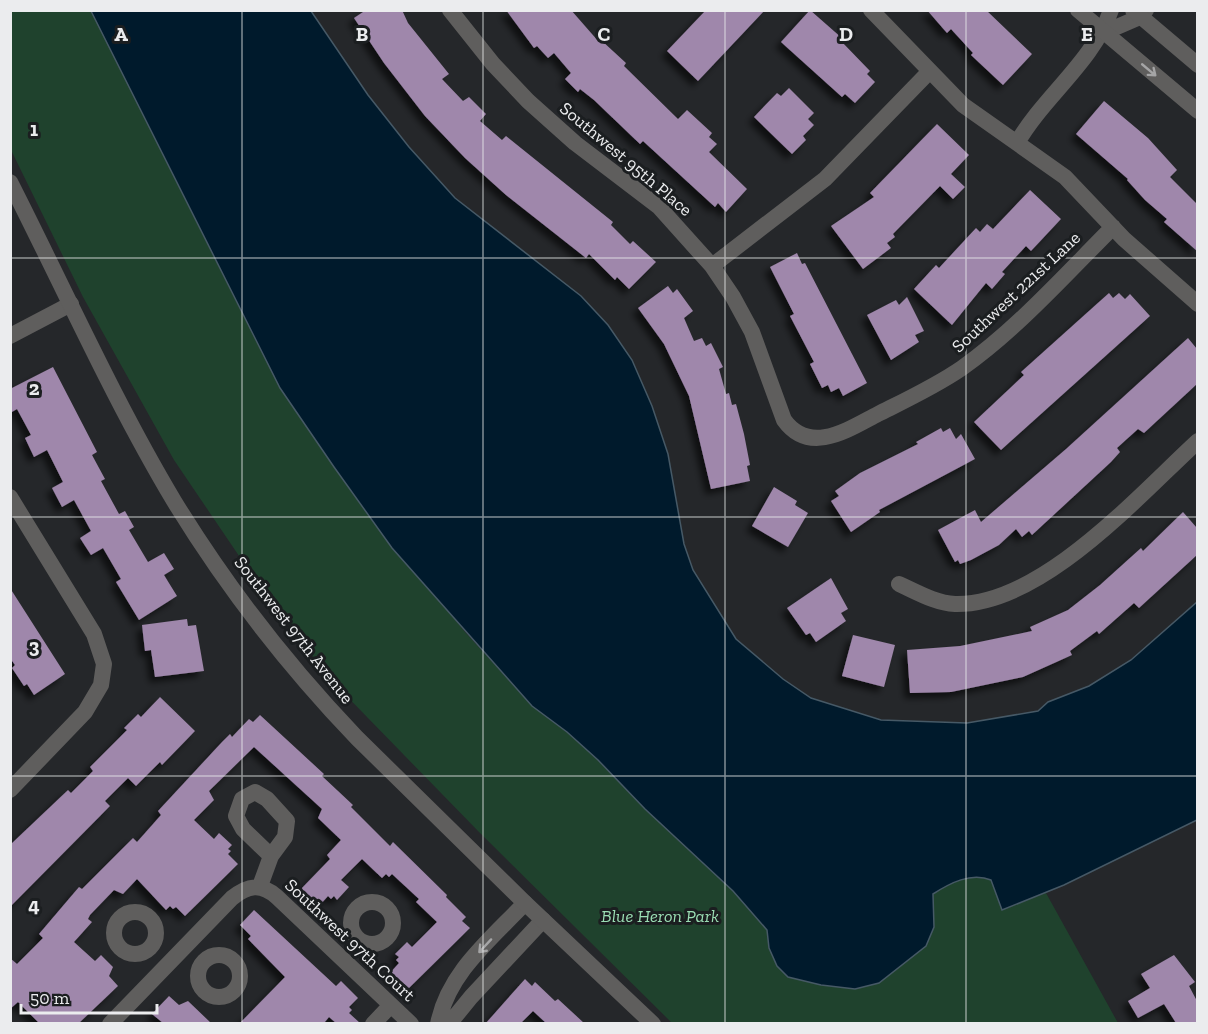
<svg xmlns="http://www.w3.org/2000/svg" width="1208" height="1034" viewBox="0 0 1208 1034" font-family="'Zilla Slab',serif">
<defs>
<filter id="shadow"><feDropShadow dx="-5.5" dy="5.5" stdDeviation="3" flood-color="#0009"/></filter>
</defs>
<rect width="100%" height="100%" fill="#25272a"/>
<path fill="#1f422d" d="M11 11H91L280 388 334 467 465 632 532 706 567 732 598 760 645 809 733 891 767 930 769 948 821 985 855 989 879 983 933 910V894C951 883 970 872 991 880L1002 910 1046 893 1118 1023H672L478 831 330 679 258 584 174 460 83 297 11 150Z"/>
<path fill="#001a2c" stroke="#465966" stroke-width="1.5" d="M91 11H311L368 95 409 147 455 198 581 296 608 325 632 360 652 406 668 454 684 544 693 570 736 639 783 679 811 698 881 720 967 723 1038 711 1048 702 1089 686 1131 660 1197 602V820L1064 885 1002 910 991 880C971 872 950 883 933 894L934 927 926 946 879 983 855 989 821 985 788 977 777 966 769 948 767 930 733 891 645 809 598 760 567 732 532 706 392 548 334 467 280 388Z"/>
<path fill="#9f87ab" filter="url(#shadow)" d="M366 10H402L408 23 449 74 442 79 463 101 469 97 486 114 480 121 502 140 506 136 613 222 611 225 630 244 633 241 656 262 629 289 617 277 615 280 589 254 586 258 506 195 465 158 425 116 384 63 354 18Z
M506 10H571L599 42 601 40 626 63 624 66 678 119 687 110 712 133 709 137 717 144 709 152 747 189 726 212 718 203 715 207 643 141 640 144 594 100 580 89 578 92 565 79 571 73 554 53 548 58 537 46 534 48Z
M706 10H765L698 81 667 51Z
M810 10 843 39 841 41 870 71 867 74 875 82 855 103 845 94 842 97 781 42Z
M927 10H986L1032 54 1003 85 971 55 973 53 951 29 947 33Z
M789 88 814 113 808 119 814 125 803 136 806 140 792 154 754 117 777 93 781 96Z
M1104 101 1148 138 1177 170 1170 177 1197 204V251L1164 222 1167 219 1145 200 1127 180 1128 179 1076 134Z
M937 124 969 155 951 174 965 187 953 199 940 186 893 234 895 237 887 243 891 248 863 269 831 226 874 197 870 193Z
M1030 190 1061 219 1031 251 1026 246 1002 272 1005 274 992 289 986 283 952 325 914 289 936 265 939 268 976 228 980 232 987 224 993 229Z
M797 253 802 264 805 263 867 383 843 396 839 388 831 392 828 385 822 388 810 364 814 362 790 316 794 314 770 267Z
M668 286 673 293 677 289 693 311 684 318 694 341 702 338 706 346 711 343 723 367 719 369 726 394 729 393 732 405 736 404 744 434 750 465 747 466 750 481 711 489 689 396 664 344 638 308Z
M1109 293 1113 298 1119 293 1125 299 1130 294 1150 316 1001 450 974 422 1024 375 1021 372Z
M907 297 924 331 915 335 919 342 891 360 867 315 896 300 899 305Z
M1188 338 1197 349V384L1144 433 1138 429 1117 448 1120 452 1111 462 1032 535 1029 531 1022 537 1016 529 999 545 971 560 960 564 958 560 955 562 938 530 975 510 981 522 1066 449Z
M53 367 97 452 92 455 105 479 101 481 119 514 125 511 134 527 129 530 148 562 164 553 174 569 164 575 177 596 139 620 116 582 121 579 103 548 91 555 80 538 91 531 74 500 62 507 52 488 63 482 47 450 34 457 25 438 31 435 17 409 10 413V389Z
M941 428 943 432 950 428 956 439 961 434 975 459 879 510 880 512 851 532 831 501 839 496 835 491 860 473 918 444 916 442Z
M774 487 797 501 795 505 808 513 788 547 752 526Z
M1183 512 1197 528V555L1139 608 1134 603 1099 634 1097 631 1070 651 1072 655 1023 677 951 692 910 693 907 650 960 646 1032 631 1030 627 1068 610 1100 585 1141 548 1143 551Z
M831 578 848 609 841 613 846 621 816 642 810 633 806 635 787 608Z
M10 588 65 674 34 695 27 684 24 686 12 668 15 665 10 658Z
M187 619 188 626 196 625 204 671 155 677 151 650 145 651 142 625Z
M853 635 895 645 884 687 842 676Z
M160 697 195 731 162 765 160 762 136 786 128 778 105 801 110 806 10 907V845L68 790 71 793 93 771 90 767 127 730 124 728 138 714 141 717Z
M260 715 324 774 322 776 353 805 351 807 390 846 393 842 447 895 446 897 466 917 462 921 470 928 408 989 390 973 399 963 396 960 399 957 395 954 407 942 412 947 437 922 416 902 419 899 392 874 389 877 386 874 382 878 362 859 341 880 349 887 337 900 334 896 331 899 328 896 319 906 301 889 330 859 327 855 341 840 318 818 322 809 254 747 209 791 214 800 194 820 214 839 219 833 232 845 228 849 231 851 228 854 238 864 185 916 176 907 173 909 170 906 166 910 137 879 123 894 114 890 90 915 88 919 92 922 74 942 95 961 101 955 113 967 109 976 118 986 79 1023H39L18 1002 10 1009V958L17 964 43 938 39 934 79 887 82 889 133 838 137 842 161 815 158 811 222 742 230 734 232 737 249 719 253 722Z
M254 910 336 986 341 981 358 998 349 1007 352 1010 349 1013 360 1023H336L329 1017 324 1023H240L285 977 248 939 251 936 240 925Z
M1174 955 1195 982 1189 986 1197 1001V1023H1176L1164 1004 1138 1018 1128 1001 1150 988 1141 974Z
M525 979 532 986 535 982 555 1001 558 999 584 1023H546L533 1011 521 1023H486Z
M169 996 179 1005 188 1001 211 1023H163L152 1014Z"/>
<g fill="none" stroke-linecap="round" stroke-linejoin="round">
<path stroke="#5f5e5d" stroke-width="16" d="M450 10 493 64 528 101 575 143 659 207 712 266 733 297 752 332 784 420C810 456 849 429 878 414 906 400 936 386 962 368 1017 329 1065 275 1113 227
M871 10 963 105 1065 177 1124 239 1198 304
M1103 33 1140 17 1146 10
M1017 143C1044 96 1093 62 1111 10
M712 266 825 179 929 72
M10 336 71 304
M10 497 94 634 104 664 101 685 85 712 10 790
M899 584C917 592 935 603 955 604 1041 606 1138 496 1198 441
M255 792 267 799 287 821 285 837 271 856 243 829 236 816 242 799Z
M260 886 271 856
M351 923a21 21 0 1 1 42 0a21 21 0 1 1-42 0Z
M114 933a21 21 0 1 1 42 0a21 21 0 1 1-42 0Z
M198 976a21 21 0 1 1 42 0a21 21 0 1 1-42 0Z
M110 1024 232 898C248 885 261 883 277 897L411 1024
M373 1024 391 1005
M438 1024C448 973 490 940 525 903
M449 1024 471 997 543 920"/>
<path stroke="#5f5e5d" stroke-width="16" d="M1078 10 1198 111
M1133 10 1198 65
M10 182C64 288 113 399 174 501 226 586 289 667 357 738L525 903 653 1024"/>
</g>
<defs><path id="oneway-shaft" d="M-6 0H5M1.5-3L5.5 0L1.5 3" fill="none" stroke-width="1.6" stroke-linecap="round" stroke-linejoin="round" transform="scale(1.5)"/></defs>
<g stroke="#a5a5a6">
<use href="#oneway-shaft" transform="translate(1149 70) rotate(40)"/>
<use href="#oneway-shaft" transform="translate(485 946) rotate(133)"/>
</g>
<path fill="none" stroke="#ebecee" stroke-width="1.5" stroke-opacity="0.55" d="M242 10V1024M483 10V1024M725 10V1024M966 10V1024M10 258H1198M10 517H1198M10 776H1198"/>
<g text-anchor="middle" stroke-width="6" stroke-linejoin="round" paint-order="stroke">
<g font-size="18" fill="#ebecee" stroke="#1b1e20">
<text transform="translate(626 159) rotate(40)" y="6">Southwest 95th Place</text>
<text transform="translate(1016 292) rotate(-43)" y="6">Southwest 221st Lane</text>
<text transform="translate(294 630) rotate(52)" y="6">Southwest 97th Avenue</text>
<text transform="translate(350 940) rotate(43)" y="6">Southwest 97th Court</text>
</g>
<g font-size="18" font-style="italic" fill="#9bdeb4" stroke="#1b1e20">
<text x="660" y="922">Blue Heron Park</text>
</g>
</g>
<g font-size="20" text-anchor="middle" font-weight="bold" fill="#ebecee" stroke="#1b1e20" stroke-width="6" stroke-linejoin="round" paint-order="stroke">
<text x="121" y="41">A</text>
<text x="362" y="41">B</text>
<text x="604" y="41">C</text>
<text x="846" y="41">D</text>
<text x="1087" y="41">E</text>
<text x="34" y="136">1</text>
<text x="34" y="395">2</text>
<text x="34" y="653">3</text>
<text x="34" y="912">4</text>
</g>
<rect width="1208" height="1034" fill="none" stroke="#ebecee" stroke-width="24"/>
<path d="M21 1004v9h136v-9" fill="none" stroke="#ebecee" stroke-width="3"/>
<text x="30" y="1004" font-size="18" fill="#ebecee" stroke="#1b1e20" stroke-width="4.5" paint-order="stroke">50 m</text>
</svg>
